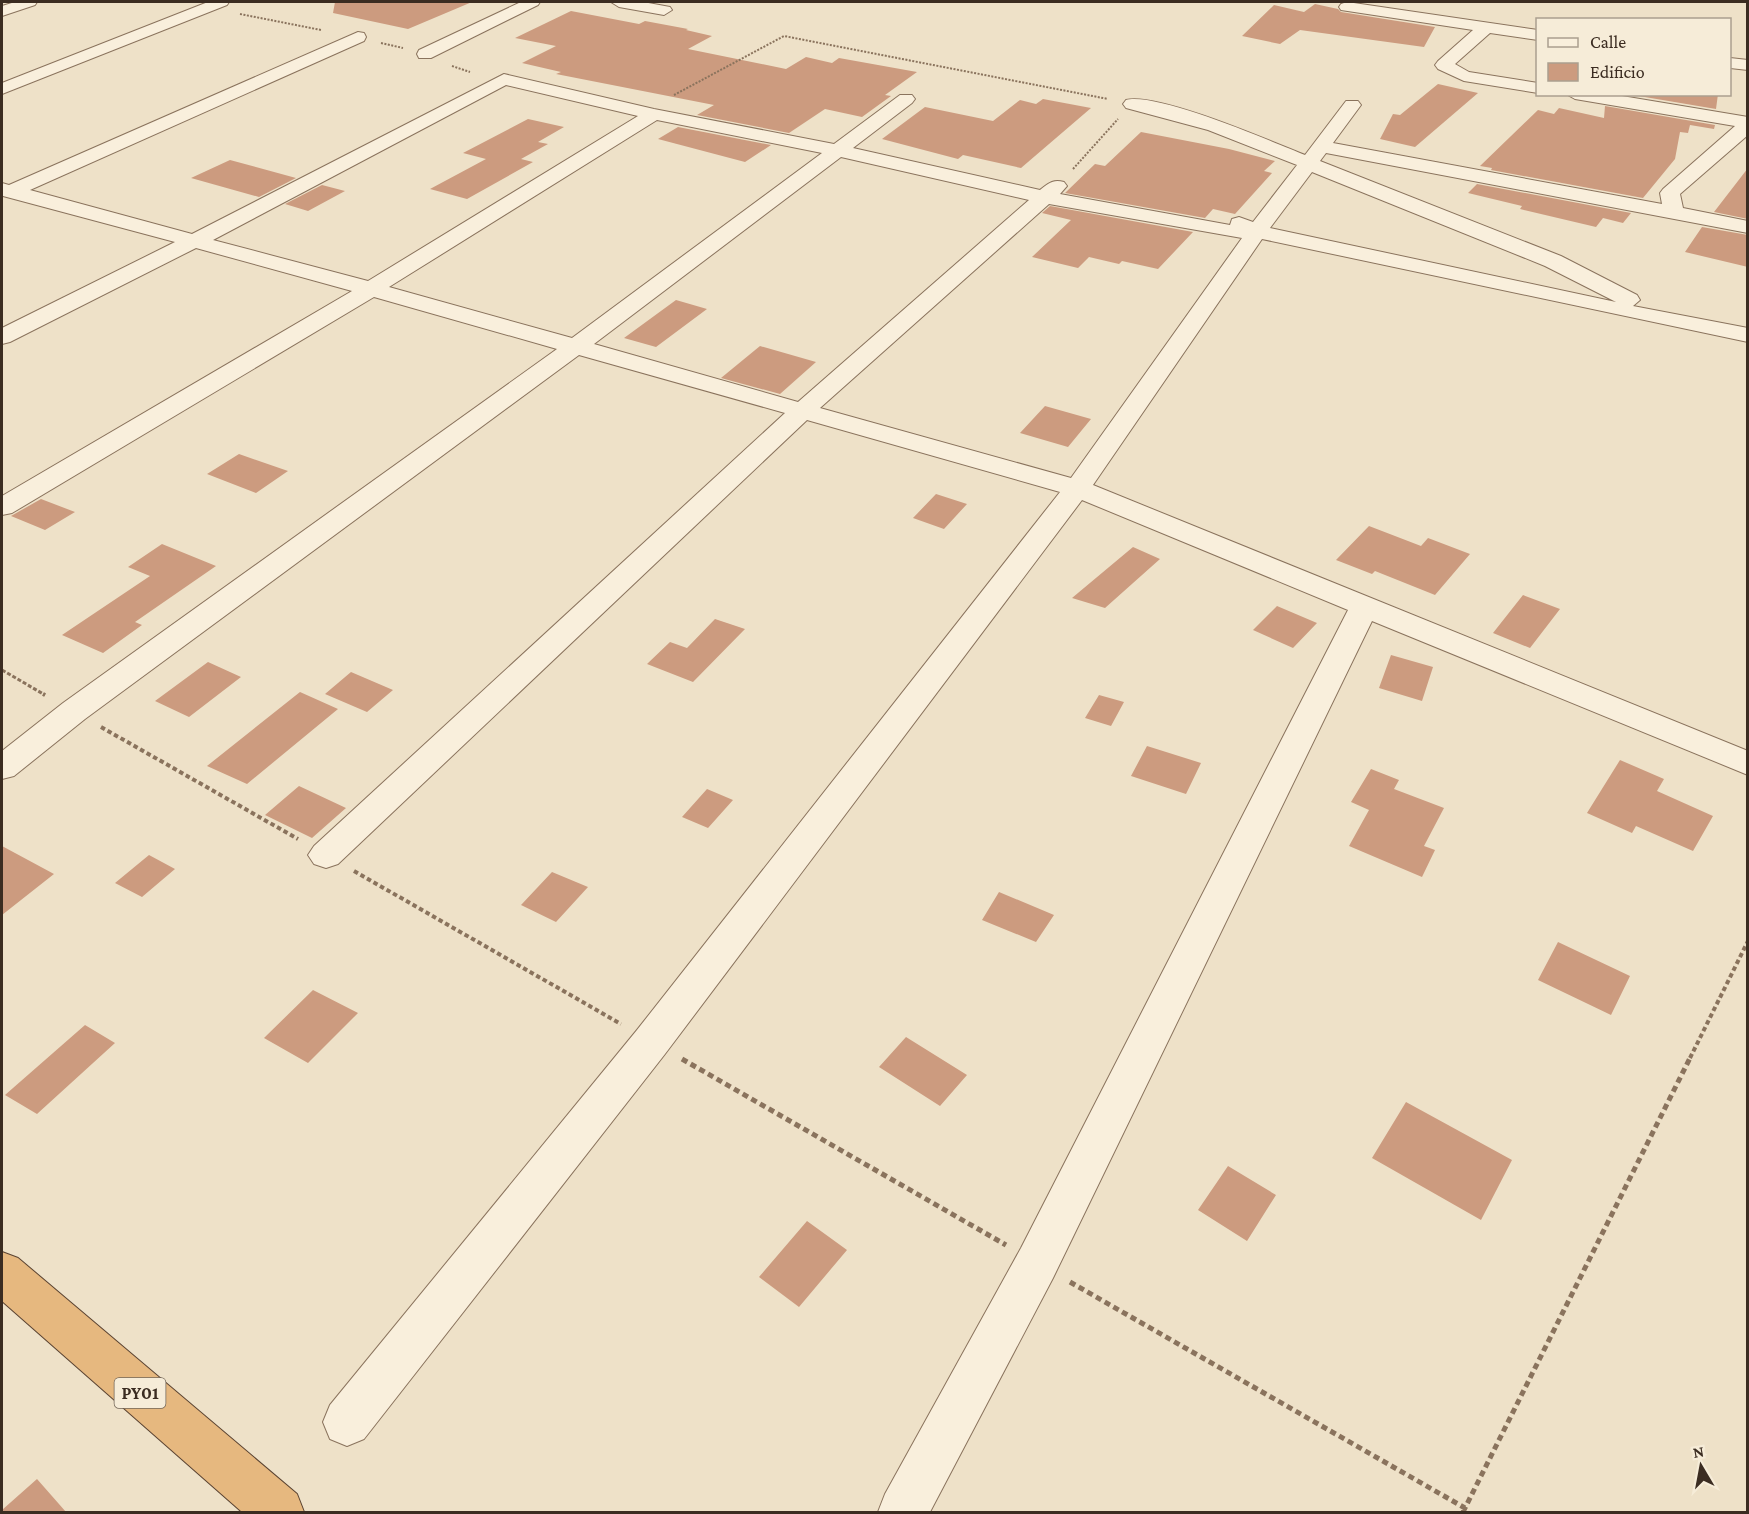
<svg xmlns="http://www.w3.org/2000/svg" width="1749" height="1514" viewBox="0 0 1749 1514" font-family="'Crimson Pro',serif">
<rect width="100%" height="100%" fill="#eee1c8"/>
<path fill="#cc9b7f" d="M335 2H472L408 29 333 13Z
M1315 4 1338 9 1341 12 1435 27 1424 47 1300 30 1280 44 1242 36 1274 5 1304 12Z
M571 11 639 24 645 21 688 29 686 30 712 36 688 49 786 69 806 57 832 63 839 58 917 72 885 95 891 96 862 117 825 109 789 133 697 115 714 105 556 74 561 72 522 63 556 46 515 38Z
M1438 84 1478 93 1415 147 1380 139 1393 114 1400 115Z
M1627 94H1718L1716 109Z
M1043 99 1091 108 1021 168 963 155 958 159 882 139 925 107 993 121 1020 100 1036 104Z
M1605 106 1715 125 1714 129 1690 125 1688 133 1680 132 1675 159 1643 198 1491 170 1492 168 1480 166 1538 110 1554 114 1559 108 1604 118Z
M528 119 564 127 538 142 548 144 521 159 533 162 467 199 430 189 486 159 463 153Z
M678 127 771 145 745 162 658 139Z
M1141 132 1229 149 1275 161 1264 171 1272 173 1235 214 1213 209 1205 218 1065 193 1095 164 1105 166Z
M230 160 296 178 259 197 191 178Z
M1748 168V219L1714 212Z
M1477 184 1631 213 1623 223 1603 218 1596 227 1520 209 1522 206 1468 193Z
M322 185 345 191 308 211 285 204Z
M1050 206 1193 232 1158 269 1122 261 1119 264 1089 257 1078 268 1032 257 1071 220 1042 213Z
M1702 227 1748 235V267L1685 252Z
M676 300 707 309 656 347 624 338Z
M760 346 816 362 780 394 721 378Z
M1045 406 1091 419 1068 447 1020 433Z
M239 454 288 471 256 493 207 474Z
M936 494 967 504 944 529 913 518Z
M41 499 75 512 45 530 11 516Z
M1369 526 1421 546 1428 538 1470 554 1435 595 1375 571 1372 574 1336 560Z
M162 544 216 566 135 622 142 625 103 653 62 635 150 576 128 567Z
M1133 547 1160 559 1105 608 1072 598Z
M1523 595 1560 609 1530 648 1493 633Z
M1277 606 1317 623 1293 648 1253 630Z
M715 619 745 629 693 682 647 664 670 642 687 648Z
M1391 655 1433 667 1422 701 1379 688Z
M208 662 241 677 189 717 155 701Z
M351 672 393 690 367 712 325 694Z
M300 692 338 709 247 784 207 766Z
M1099 695 1124 702 1111 726 1085 718Z
M1147 746 1201 763 1186 794 1131 776Z
M1620 760 1664 779 1657 791 1713 816 1693 851 1636 826 1632 833 1587 813Z
M1371 769 1399 780 1394 789 1444 808 1424 846 1435 850 1422 877 1349 846 1369 810 1351 802Z
M299 786 346 808 312 838 265 815Z
M707 789 733 800 708 828 682 817Z
M2 846 54 874 2 915Z
M149 855 175 869 142 897 115 883Z
M552 872 588 887 556 922 521 905Z
M999 892 1054 915 1036 942 982 920Z
M1558 942 1630 976 1611 1015 1538 980Z
M313 990 358 1013 308 1063 264 1038Z
M85 1025 115 1043 37 1114 5 1095Z
M906 1037 967 1075 940 1106 879 1067Z
M1406 1102 1512 1160 1481 1220 1372 1158Z
M1228 1166 1276 1195 1247 1241 1198 1210Z
M807 1221 847 1250 799 1307 759 1277Z
M37 1479 66 1512H2V1510Z"/>
<g fill="none" stroke-linecap="round" stroke-linejoin="round">
<g stroke="#8a735d" stroke-width="2">
<path id="minor" d="M15 2H37L35 5 2 16V6Z
M208 2H229L227 5 2 94V83Z
M521 2H540L538 5 431 58H419L417 54 419 50Z
M611 2H643L670 7 672 10 664 15 619 7Z
M1347 2 1538 30V40L1490 33 1455 64 1469 72 1538 83V93L1464 81 1438 69 1435 65 1438 61 1473 30 1341 10 1339 7 1341 4Z
M358 32 364 33 366 37 364 41 30 190 192 234 504 74 654 109 834 144 900 95H912L915 99 912 103 853 148 1040 190C1049 183 1053 179 1064 182L1067 186 1060 194 1230 225 1232 219 1239 217 1253 222 1297 165 1208 130 1126 108 1123 104 1126 100C1157 92 1270 141 1305 155L1346 101H1358L1361 105 1333 143 1662 204 1660 193 1663 189 1735 126 1575 99 1566 94H1610L1748 117V135L1680 194 1683 208 1748 221V233L1326 153 1320 161 1561 256 1637 295 1640 300 1633 306 1748 328V342L1262 239 1093 485 1748 751V775L1372 621 1053 1278 930 1512H878L885 1494 1021 1248 1348 610 1082 500 665 1054 364 1439 347 1446 330 1439 323 1422 330 1405 637 1030 1060 492 807 420 338 864 326 868 314 864 308 855 314 846 785 413 579 355 85 719 14 776 2 779V751L63 703 557 349 374 297 12 513 2 515V496L352 291 196 248 10 342 2 344V328L175 242 3 196 2 183 9 185ZM506 85 638 116 368 281 213 240ZM657 120 822 153 572 338 389 287ZM841 157 1029 200 798 402 594 344ZM1312 172 1545 266 1616 302 1270 228ZM1049 204 1242 238 1071 478 820 408Z
M1730 58 1748 60V70L1730 68Z"/>
</g>
<g stroke="#594231" stroke-width="2">
<path id="trunk" d="M2 1252 18 1258 297 1494 304 1512H242L2 1301Z"/>
</g>
<path stroke="#8a735d" stroke-width="2" stroke-dasharray="2 1.5" stroke-linecap="butt" d="M240 14 321 30
M381 43 403 48
M452 66 470 72
M674 95 784 36 1108 99
M1073 169 1118 119"/>
<path stroke="#8a735d" stroke-width="3" stroke-dasharray="4 2" stroke-linecap="butt" d="M2 670 45 695"/>
<path stroke="#8a735d" stroke-width="4" stroke-dasharray="4.5 3" stroke-linecap="butt" d="M43 694 45 695
M101 727 298 839
M354 871 621 1024
M1690 1058 1748 941"/>
<path stroke="#8a735d" stroke-width="5" stroke-dasharray="6 4" stroke-linecap="butt" d="M682 1059 1006 1245
M1070 1282 1465 1508
M1463 1512 1691 1056"/>
<use href="#minor" fill="#f9efdc" fill-rule="evenodd"/>
<use href="#trunk" fill="#e6b87f" fill-rule="evenodd"/>
</g>
<g text-anchor="middle" stroke-width="4.5" stroke-linejoin="round" paint-order="stroke">
<rect fill="#f6ecd8" stroke="#736658" stroke-width="1.5" x="114.5" y="1378" width="51" height="30" rx="4.5"/>
<g font-size="18" font-weight="bold" fill="#3b2c21">
<text x="140" y="1399">PY01</text>
</g>
</g>
<rect width="1749" height="1514" fill="none" stroke="#3b2c21" stroke-width="6"/>
<rect x="1536" y="18" width="195" height="78" fill="#f6ecd8" stroke="#ab9f8f" stroke-width="1.5"/>
<rect x="1548" y="38" width="30" height="9" fill="#f9efdc" stroke="#ab9f8f" stroke-width="1.5"/>
<text x="1590" y="48" font-size="18" fill="#3b2c21">Calle</text>
<rect x="1548" y="63" width="30" height="18" fill="#cc9b7f" stroke="#ab9f8f" stroke-width="1.5"/>
<text x="1590" y="78" font-size="18" fill="#3b2c21">Edificio</text>
<g transform="translate(1701 1466) rotate(350)" stroke="#f6ecd8" stroke-width="4.5" paint-order="stroke">
<path d="M0-4.5L10 22L0 15L-10 22Z" fill="#3b2c21"/>
<text y="-9" font-size="16" font-weight="bold" text-anchor="middle" fill="#3b2c21">N</text>
</g>
</svg>
